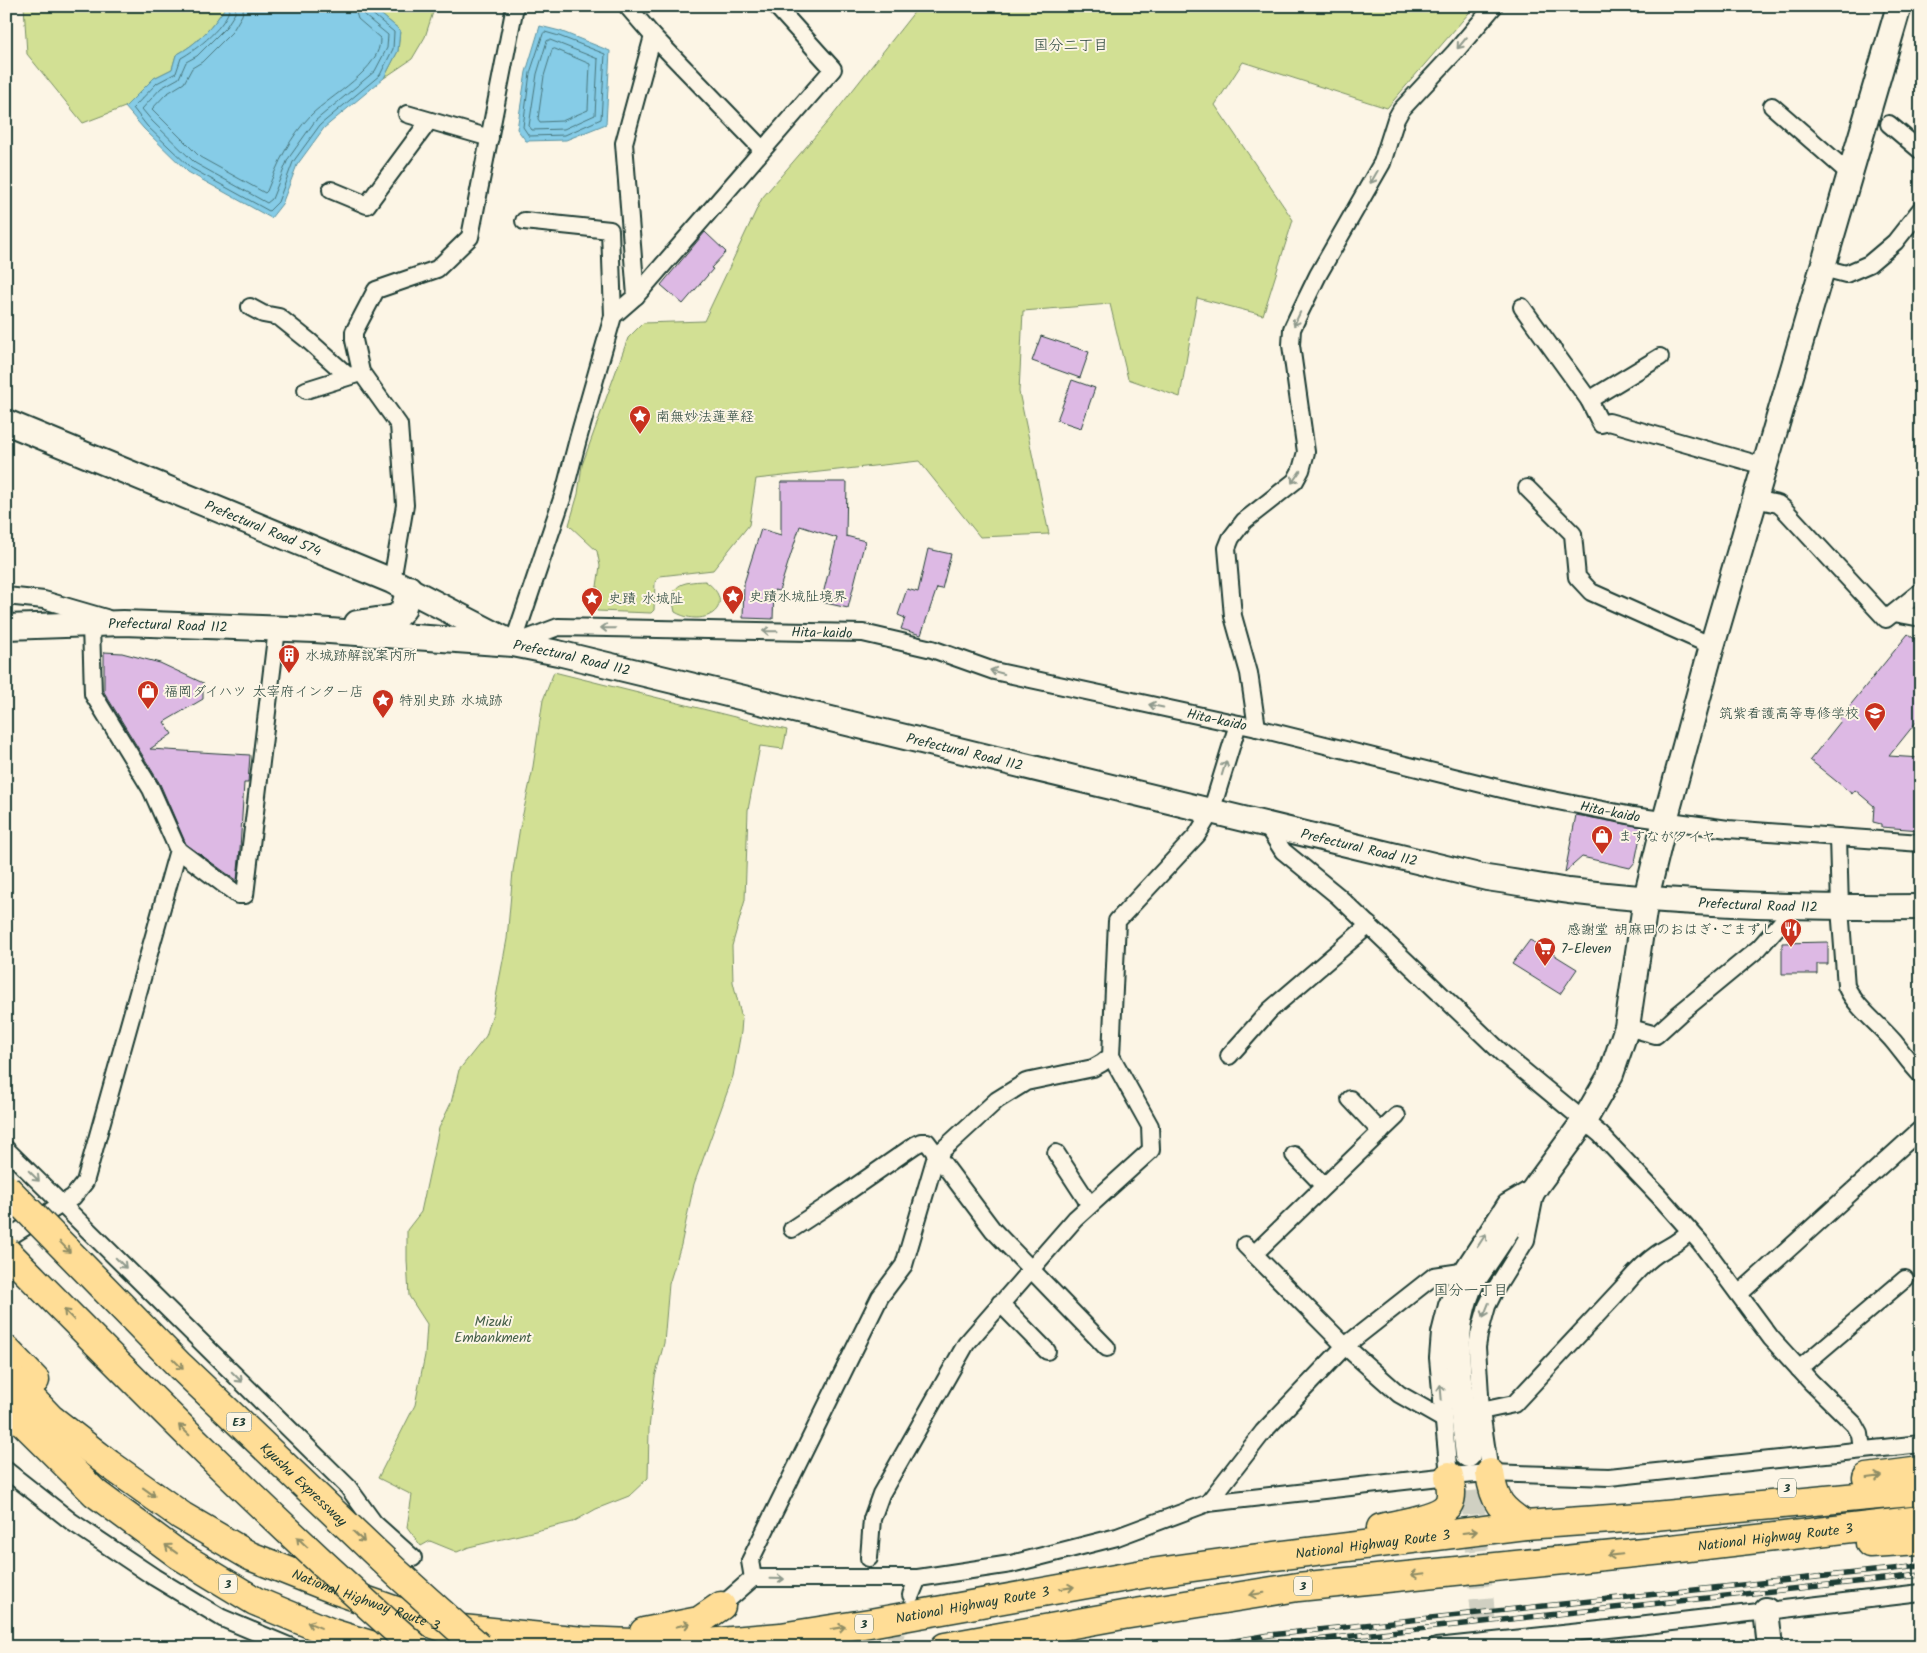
<svg xmlns="http://www.w3.org/2000/svg" width="1927" height="1653" viewBox="0 0 1927 1653" font-family="Kalam,'Klee One',sans-serif">
<rect width="100%" height="100%" fill="#fcf5e5"/>
<filter id="ink" filterUnits="userSpaceOnUse"><feTurbulence type="fractalNoise" baseFrequency=".02" numOctaves="2"/><feDisplacementMap in="SourceGraphic" scale="10" xChannelSelector="R" yChannelSelector="G"/><feConvolveMatrix kernelMatrix="1 2 1 2 8 2 1 2 1" color-interpolation-filters="sRGB"/></filter>
<g filter="url(#ink)">
<path fill="#d2e094" stroke="#788e64" d="M24 6H226C214 26 197 44 176 55L172 69 154 78 125 107 83 123 27 54Z
M371 6H435L425 37 412 59 384 78 398 51 400 30Z
M919 6H1475L1387 108 1243 62 1215 105 1293 220 1263 315 1197 298 1180 397 1128 379 1110 304 1023 311 1019 392 1049 534 980 537 919 461 756 479 749 525 713 570 660 576 655 582 654 610 651 613 597 611 594 607 600 566 597 551 569 525 578 494 582 465 628 338 643 323 704 321 762 198 830 119Z
M705 581C739 604 706 630 675 612 668 584 681 582 705 581Z
M554 672 787 730 783 749 760 746 748 810 745 900 732 946 733 982 742 1019 741 1032 733 1076 694 1184 681 1245 669 1284 664 1343 655 1377 649 1429 648 1478 629 1496 596 1509 573 1522 469 1547 457 1552 430 1541 421 1546 407 1527 412 1495 378 1478 415 1405 425 1355 427 1324 409 1296 407 1260V1230L421 1212 439 1128 451 1103 459 1070 486 1036 493 1013 507 939 513 871 520 827 532 773 543 700Z"/>
<path fill="#86cce7" stroke="#5d939f" d="M226 6H371L400 30 398 51 384 78 324 128 297 165 282 204 271 218 188 172 144 129 125 107 154 78 172 69 176 55C197 44 214 26 226 6Z
M540 26 560 31 610 51 606 124 566 140 526 141 517 129 526 72Z"/>
<g fill="none" stroke-linecap="round" stroke-linejoin="round">
<path stroke="#48767c" stroke-width="1" d="M230 6C228 25 196 50 181 58L176 73 157 83 133 108 147 126 191 168 269 211 278 202 293 162 320 125 380 75 393 49 394 32 370 12 368 6
M236 6 235 13 226 27 197 56 186 62 179 78 161 88 142 109 152 121 195 163 267 203 272 199 288 159 315 121 375 71 387 48 388 35 365 16 362 6
M244 6 242 15 232 32 202 62 192 68 184 83 166 94 152 109 200 157 265 193 267 191C278 163 289 138 311 115 330 96 382 69 380 38L358 19 354 6
M545 32 559 36 605 54 601 119 565 135 529 136 523 127 530 73 543 34Z
M550 40 598 59 595 115 564 129 532 130 529 126 537 74 547 41Z
M555 49 590 64 588 110 562 121 540 122 538 119 544 76 552 50Z"/>
</g>
<path fill="#ddb9e4" stroke="#1f3d34" d="M705 232 726 252 711 268 713 269 683 304 661 285Z
M1041 336 1089 352 1080 378 1032 361Z
M1072 380 1095 388 1081 428 1057 420Z
M781 482H847L846 536 865 541 848 608 821 602 837 538 800 526 779 591 774 590 773 619 743 618 744 583 761 529 781 535Z
M928 549 951 554 942 589 937 588 921 635 901 629 905 618 898 615 907 589 918 592Z
M1908 634 1921 644V716L1889 756 1921 758V830L1881 827V824L1873 822 1874 806 1855 790 1852 794 1810 760 1841 721 1839 719Z
M104 652 122 653 160 663 203 683V699L164 722 172 734 150 749 250 755 248 783H244L240 849 237 881 186 844 160 784 104 692Z
M1576 815 1642 827 1635 862 1630 868 1582 857 1565 872Z
M1530 940 1577 969 1560 994 1512 964Z
M1828 942V964H1817V974H1782V943Z"/>
<g fill="none" stroke-linecap="round" stroke-linejoin="round">
<path stroke="#d0d0c2" stroke-width="16" stroke-dasharray="16 8" stroke-linecap="butt" d="M892 1647 904 1611"/>
<path stroke="#d0d0c2" stroke-width="24" stroke-dasharray="24 12" stroke-linecap="butt" d="M1468 1455 1486 1647"/>
<g stroke="#1f3d34" stroke-width="20">
<g id="street">
<path d="M627 6 653 36 762 149"/>
<path d="M1772 106 1850 174"/>
<path d="M407 114 490 138"/>
<path d="M1889 124 1921 151"/>
<path d="M331 190 367 205 429 121"/>
<path d="M524 221 610 230 613 316"/>
<path d="M1823 268 1846 274 1869 264 1895 242 1921 209"/>
<path d="M636 296 624 143 653 36"/>
<path d="M250 307 263 314 279 317 309 341 348 376"/>
<path d="M1522 307 1589 400 1601 424 1609 422 1764 466"/>
<path d="M306 390 357 374"/>
<path d="M1589 400 1660 357"/>
<path d="M1527 488 1573 534 1577 577 1591 592 1712 646"/>
<path d="M1755 499 1778 504 1783 508 1886 619 1921 591"/>
<path d="M392 581 405 505 399 425 361 372 354 340V332L376 290 437 269 470 237 515 6"/>
<path d="M6 596 44 600 106 618"/>
<path d="M1894 613 1921 618"/>
<path id="s1" d="M513 644 558 627 863 633 932 649 994 671 1257 728 1518 793 1633 816 1728 829 1921 843"/>
<path d="M513 644 564 493 578 439 613 316 636 296 833 69 776 6"/>
<path d="M1257 728 1249 673 1233 616 1227 548 1231 538 1244 521 1295 481 1301 470 1306 452 1291 345 1292 329 1298 316 1318 275 1382 163 1396 119 1401 110 1455 52 1494 6"/>
<path d="M1267 826 1283 851 1338 896 1502 1053 1600 1134 1659 1196 1700 1242 1771 1338 1811 1382 1855 1425 1860 1434 1862 1449"/>
<path d="M1838 837 1840 908 1846 986C1856 1008 1878 1023 1894 1042 1903 1053 1911 1065 1921 1075"/>
<path d="M178 850 238 895H245L277 629"/>
<path d="M1627 1027 1656 1035 1679 1014 1759 948 1795 907"/>
<path d="M1229 1056 1270 1010 1369 925"/>
<path d="M1350 1099 1381 1132"/>
<path d="M6 1149 348 1487 374 1523 413 1558"/>
<path d="M1056 1153 1090 1205"/>
<path d="M1294 1155 1324 1186"/>
<path d="M792 1229 833 1202 915 1145 921 1142H927L993 1230 1107 1348"/>
<path d="M6 1239 73 1197 85 1182 178 850 151 789 93 694 91 625"/>
<path d="M1245 1245 1345 1346 1399 1394 1443 1419"/>
<path d="M1254 1254 1397 1116"/>
<path d="M1739 1294 1921 1129"/>
<path d="M1000 1303 1047 1351"/>
<path d="M1799 1369 1905 1279"/>
<path d="M1481 1411 1514 1404 1625 1285C1635 1273 1644 1263 1657 1254 1669 1246 1681 1242 1689 1231"/>
<path d="M6 1470 72 1522 154 1577 222 1618 291 1647"/>
<path d="M1490 1473 1481 1411 1477 1347 1479 1335 1487 1306 1495 1290 1526 1240 1535 1195"/>
<path d="M1449 1476 1438 1358 1440 1333 1447 1305 1461 1272 1506 1203 1532 1188"/>
<path d="M1208 1503 1263 1432 1345 1346 1434 1276 1461 1272"/>
<path d="M869 1558 872 1519 881 1494 966 1344 1075 1219 1151 1150 1150 1126 1111 1056"/>
<path d="M753 1578 750 1561 880 1297 904 1265 936 1156 997 1100 1026 1082 1093 1068 1102 1063 1111 1056 1117 921 1197 835 1211 812 1238 724"/>
<path d="M911 1595 918 1578"/>
<path d="M721 1606 753 1578H918L1011 1564 1117 1537 1208 1503 1449 1476 1490 1473 1609 1477 1921 1444"/>
<path d="M1436 1647 1638 1626 1921 1593"/>
</g>
</g>
<g stroke="#1f3d34" stroke-width="28">
<g id="secondary">
<path id="s2" d="M6 422 392 581 506 640"/>
<path d="M357 623 396 617 403 610 409 588"/>
<path id="s3" d="M6 627 123 623 315 630 513 644 558 653 1487 878C1515 882 1542 887 1569 891 1686 905 1804 908 1921 907"/>
<path d="M1468 1455C1462 1398 1446 1336 1472 1282L1537 1185 1584 1121 1611 1074 1627 1027 1646 898 1665 820 1712 646 1899 6"/>
<path d="M1766 1610 1770 1647"/>
</g>
</g>
<g stroke="#1f3d34" stroke-width="31">
<g id="highway">
<path d="M6 1350 35 1380"/>
<path id="s4" d="M6 1372 50 1418 109 1464 182 1516 250 1556 336 1590 442 1627 583 1641 683 1645 781 1637 870 1623 1143 1574 1251 1559 1525 1525 1654 1516 1921 1491"/>
<path d="M6 1405 95 1493 179 1555 255 1601 332 1633 377 1647"/>
<path d="M1490 1473C1494 1502 1501 1509 1525 1525"/>
<path d="M1867 1478 1921 1471"/>
<path d="M1381 1528C1397 1524 1442 1518 1449 1503 1453 1495 1450 1483 1449 1476"/>
<path d="M1870 1543 1921 1540"/>
<path d="M644 1632 699 1621 721 1606"/>
<path id="s5" d="M945 1647 1123 1615 1298 1587 1663 1550 1921 1520"/>
</g>
</g>
<use href="#street" stroke="#fcf5e5" stroke-width="16"/>
<use href="#secondary" stroke="#fcf5e5" stroke-width="24"/>
<use href="#highway" stroke="#ffdd96" stroke-width="28"/>
<g stroke="#1f3d34" stroke-width="5.5">
<path id="rail" d="M1198 1647 1270 1635 1921 1566
M1250 1647 1921 1575"/>
</g>
<use href="#rail" stroke="#fcf5e5" stroke-width="4" stroke-dasharray="11" stroke-linecap="butt"/>
<g stroke="#1f3d34" stroke-width="31" stroke-linecap="butt">
<g id="highway-bridge">
<path id="s6" d="M6 1188 180 1366 397 1573 479 1647"/>
<path d="M6 1251C139 1386 272 1521 415 1647"/>
</g>
</g>
<use href="#highway-bridge" stroke="#ffdd96" stroke-width="28"/>
</g>
<defs><path id="oneway-shaft" d="M-6 0H5M1.5-3L5.5 0L1.5 3" fill="none" stroke-width="1.6" stroke-linecap="round" stroke-linejoin="round" transform="scale(1.25)"/></defs>
<g stroke="#8e998c">
<use href="#oneway-shaft" transform="translate(1462 43) rotate(130)"/>
<use href="#oneway-shaft" transform="translate(1374 177) rotate(120)"/>
<use href="#oneway-shaft" transform="translate(1297 319) rotate(115)"/>
<use href="#oneway-shaft" transform="translate(1296 477) rotate(125)"/>
<use href="#oneway-shaft" transform="translate(608 628) rotate(-179)"/>
<use href="#oneway-shaft" transform="translate(770 631) rotate(-179)"/>
<use href="#oneway-shaft" transform="translate(997 672) rotate(-165)"/>
<use href="#oneway-shaft" transform="translate(1156 706) rotate(-168)"/>
<use href="#oneway-shaft" transform="translate(1224 768) rotate(-73)"/>
<use href="#oneway-shaft" transform="translate(34 1176) rotate(45)"/>
<use href="#oneway-shaft" transform="translate(1482 1240) rotate(-57)"/>
<use href="#oneway-shaft" transform="translate(121 1263) rotate(45)"/>
<use href="#oneway-shaft" transform="translate(1486 1310) rotate(112)"/>
<use href="#oneway-shaft" transform="translate(237 1377) rotate(45)"/>
<use href="#oneway-shaft" transform="translate(1441 1392) rotate(-95)"/>
<use href="#oneway-shaft" transform="translate(777 1579) rotate(1)"/>
</g>
<g stroke="#8f8d65">
<use href="#oneway-shaft" transform="translate(65 1247) rotate(46)"/>
<use href="#oneway-shaft" transform="translate(69 1315) rotate(-134)"/>
<use href="#oneway-shaft" transform="translate(178 1364) rotate(45)"/>
<use href="#oneway-shaft" transform="translate(184 1430) rotate(-136)"/>
<use href="#oneway-shaft" transform="translate(1874 1477) rotate(-7)"/>
<use href="#oneway-shaft" transform="translate(149 1492) rotate(36)"/>
<use href="#oneway-shaft" transform="translate(1470 1532) rotate(-7)"/>
<use href="#oneway-shaft" transform="translate(359 1537) rotate(44)"/>
<use href="#oneway-shaft" transform="translate(302 1542) rotate(-136)"/>
<use href="#oneway-shaft" transform="translate(171 1549) rotate(-144)"/>
<use href="#oneway-shaft" transform="translate(1615 1555) rotate(174)"/>
<use href="#oneway-shaft" transform="translate(1418 1574) rotate(174)"/>
<use href="#oneway-shaft" transform="translate(1067 1588) rotate(-10)"/>
<use href="#oneway-shaft" transform="translate(1257 1594) rotate(171)"/>
<use href="#oneway-shaft" transform="translate(314 1625) rotate(-157)"/>
<use href="#oneway-shaft" transform="translate(683 1625) rotate(-13)"/>
<use href="#oneway-shaft" transform="translate(838 1628) rotate(-9)"/>
</g>
</g>
<defs>
<g id="sight-pin" transform="scale(1.125)"><path d="M0 17L-7.5 6A9.5 9.5 0 1 1 7.5 6Z" fill="#c8321e" stroke="#fcf5e5"/><path d="M0-6L1.8-2.2L6-1.7L2.9 1.2L3.7 5.4L0 3.3L-3.7 5.4L-2.9 1.2L-6-1.7L-1.8-2.2Z" fill="#fff"/></g>
<g id="building-pin" transform="scale(1.125)"><path d="M0 17L-7.5 6A9.5 9.5 0 1 1 7.5 6Z" fill="#c8321e" stroke="#fcf5e5"/><path d="M-4-6H4V6H1V3H-1V6H-4ZM-2.5-4.3h1.7v1.8h-1.7ZM.8-4.3h1.7v1.8H.8ZM-2.5-1h1.7V.8h-1.7ZM.8-1h1.7V.8H.8Z" fill="#fff"/></g>
<g id="shop-pin" transform="scale(1.125)"><path d="M0 17L-7.5 6A9.5 9.5 0 1 1 7.5 6Z" fill="#c8321e" stroke="#fcf5e5"/><path d="M-5-2.5h2.3a2.7 3.5 0 0 1 5.4 0H5L5.5 6h-11ZM-1.5-2.5h3a1.5 2.3 0 0 0-3 0Z" fill="#fff"/></g>
<g id="school-pin" transform="scale(1.125)"><path d="M0 17L-7.5 6A9.5 9.5 0 1 1 7.5 6Z" fill="#c8321e" stroke="#fcf5e5"/><path d="M0-5L7-2L0 1L-7-2ZM-4 1L0 2.5L4 1V4Q0 6-4 4Z" fill="#fff"/></g>
<g id="restaurant-pin" transform="scale(1.125)"><path d="M0 17L-7.5 6A9.5 9.5 0 1 1 7.5 6Z" fill="#c8321e" stroke="#fcf5e5"/><path d="M-5-6h1v4h1v-4h1v4h1v-4h1v5L-1.5 .5V6h-2V.5L-5-1ZM5-6V6H3V1.5H1.5Q1.5-4 5-6Z" fill="#fff"/></g>
<g id="supermarket-pin" transform="scale(1.125)"><path d="M0 17L-7.5 6A9.5 9.5 0 1 1 7.5 6Z" fill="#c8321e" stroke="#fcf5e5"/><path d="M-6-5.5h2.5l.6 2H6L4.5 2H-2.5L-4.4-4H-6ZM-1.5 3.2a1.3 1.3 0 1 0 .1 0ZM3 3.2a1.3 1.3 0 1 0 .1 0Z" fill="#fff"/></g>
</defs>
<g fill-rule="evenodd">
<use href="#sight-pin" x="640" y="416"/>
<use href="#sight-pin" x="733" y="596"/>
<use href="#sight-pin" x="592" y="598"/>
<use href="#building-pin" x="289" y="655"/>
<use href="#shop-pin" x="148" y="691"/>
<use href="#sight-pin" x="383" y="700"/>
<use href="#school-pin" x="1875" y="713"/>
<use href="#shop-pin" x="1602" y="836"/>
<use href="#restaurant-pin" x="1791" y="929"/>
<use href="#supermarket-pin" x="1545" y="948"/>
</g>
<g text-anchor="middle" stroke-width="4" stroke-linejoin="round" paint-order="stroke">
<g fill="#fcf5e5" stroke="#617469" stroke-width="1">
<rect x="226.5" y="1412.5" width="25" height="19" rx="4"/>
<rect x="1778" y="1478.5" width="18" height="19" rx="4"/>
<rect x="219" y="1574.5" width="18" height="19" rx="4"/>
<rect x="1294" y="1576.5" width="18" height="19" rx="4"/>
<rect x="855" y="1614.5" width="18" height="19" rx="4"/>
</g>
<g font-size="12" font-weight="bold" fill="#1f3d34">
<text x="239" y="1426">E3</text>
<text x="1787" y="1492">3</text>
<text x="228" y="1588">3</text>
<text x="1303" y="1590">3</text>
<text x="864" y="1628">3</text>
</g>
<g font-size="14" fill="#1f3d34" stroke="#fcf5e5" text-anchor="start">
<text x="656" y="421">南無妙法蓮華経</text>
<text x="749" y="601">史蹟水城阯境界</text>
<text x="608" y="603">史蹟 水城阯</text>
<text x="305" y="660">水城跡解説案内所</text>
<text x="164" y="696">福岡ダイハツ 太宰府インタ－店</text>
<text x="399" y="705">特別史跡 水城跡</text>
<text x="1859" y="718" text-anchor="end">筑紫看護高等専修学校</text>
<text x="1618" y="841">ますながタイヤ</text>
<text x="1775" y="934" text-anchor="end">感謝堂 胡麻田のおはぎ･ごまずし</text>
<text x="1561" y="953">7-Eleven</text>
</g>
<g font-size="14" fill="#1f3d34" stroke="#fcf5e5">
<text dy="5" stroke="none"><textPath href="#s2" startOffset="278">Prefectural Road 574</textPath></text>
<text dy="5" stroke="none"><textPath href="#s3" startOffset="162">Prefectural Road 112</textPath></text>
<text dy="5" stroke="none"><textPath href="#s1" startOffset="312">Hita-kaido</textPath></text>
<text dy="5" stroke="none"><textPath href="#s3" startOffset="568">Prefectural Road 112</textPath></text>
<text dy="5" stroke="none"><textPath href="#s1" startOffset="718">Hita-kaido</textPath></text>
<text dy="5" stroke="none"><textPath href="#s3" startOffset="972">Prefectural Road 112</textPath></text>
<text dy="5" stroke="none"><textPath href="#s1" startOffset="1122">Hita-kaido</textPath></text>
<text dy="5" stroke="none"><textPath href="#s3" startOffset="1378">Prefectural Road 112</textPath></text>
<text dy="5" stroke="none"><textPath href="#s3" startOffset="1782">Prefectural Road 112</textPath></text>
<text dy="5" stroke="none"><textPath href="#s6" startOffset="420">Kyushu Expressway</textPath></text>
<text dy="5" stroke="none"><textPath href="#s5" startOffset="838">National Highway Route 3</textPath></text>
<text dy="5" stroke="none"><textPath href="#s4" startOffset="1451">National Highway Route 3</textPath></text>
<text dy="5" stroke="none"><textPath href="#s4" startOffset="431">National Highway Route 3</textPath></text>
<text dy="5" stroke="none"><textPath href="#s4" startOffset="1046">National Highway Route 3</textPath></text>
</g>
<g font-size="14" fill="#435e47" stroke="#fcf5e5">
<text x="493" y="1326">Mizuki<tspan x="493" dy="16">Embankment</tspan></text>
</g>
<g font-size="15" fill="#1f3d34" stroke="#fcf5e5">
<text x="1071" y="50">国分二丁目</text>
<text x="1471" y="1295">国分一丁目</text>
</g>
</g>
<rect width="1927" height="1653" fill="none" stroke="#fcf5e5" stroke-width="25"/>
<rect x="12" y="12" width="1902" height="1628" fill="none" stroke="#1f3d34" stroke-width="2" filter="url(#ink)"/>
</svg>
